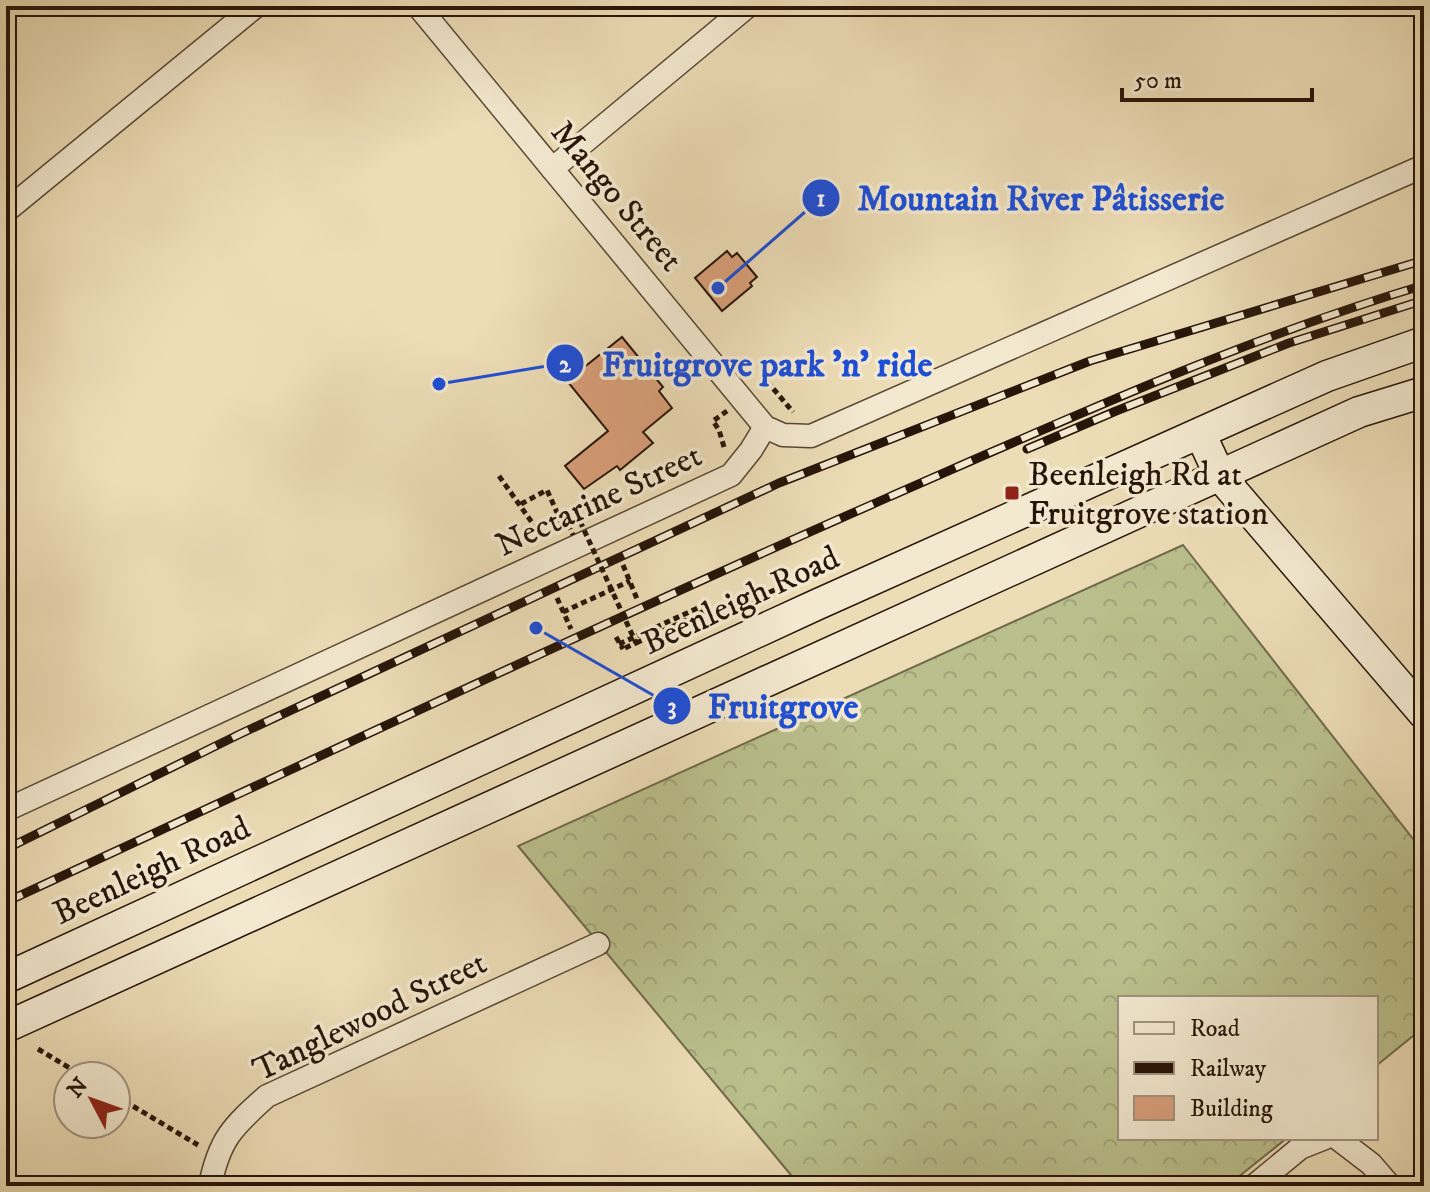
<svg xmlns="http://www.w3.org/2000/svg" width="1430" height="1192" viewBox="0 0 1430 1192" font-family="'IM FELL DW Pica',serif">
<defs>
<pattern id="forest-crowns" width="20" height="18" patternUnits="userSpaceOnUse" patternTransform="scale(2)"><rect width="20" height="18" fill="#bac08d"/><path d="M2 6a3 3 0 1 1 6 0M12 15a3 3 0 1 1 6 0" fill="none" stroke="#a0a478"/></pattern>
</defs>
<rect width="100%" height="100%" fill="#edddb7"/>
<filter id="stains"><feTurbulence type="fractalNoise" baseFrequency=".0025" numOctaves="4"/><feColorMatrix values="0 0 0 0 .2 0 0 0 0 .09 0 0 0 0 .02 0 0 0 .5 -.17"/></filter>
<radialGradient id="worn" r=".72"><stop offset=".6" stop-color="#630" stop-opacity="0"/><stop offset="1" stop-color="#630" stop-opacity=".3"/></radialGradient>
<path fill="url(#forest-crowns)" stroke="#706a4b" stroke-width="2" d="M1183 545 1424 853V1027L1376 1066V998H1120V1138H1287L1227 1186H800L518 846Z"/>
<path fill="#d99f7a" stroke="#271509" stroke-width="2" d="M727 251 732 257 737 253 757 277 750 283 752 286 722 311 695 278Z
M622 337 663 387 659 391 672 408 643 432 653 443 620 470 617 466 584 489 565 466 608 431 567 381Z"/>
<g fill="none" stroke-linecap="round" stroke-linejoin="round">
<g stroke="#584734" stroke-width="25">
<path id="street" d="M418 6 765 427 783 435 811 436 1424 166
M552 169 748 6
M6 211 256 6
M6 810 731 475 751 450 765 427
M1337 1138 1371 1164 1390 1186
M210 1186C219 1140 232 1127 267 1096L598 944
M1254 1186 1300 1148 1325 1138"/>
</g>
<g stroke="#271509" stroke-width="33">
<path id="secondary" d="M1200 433 1220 476 1424 714
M6 978 816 605 1327 376 1424 342
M6 1027 1359 412 1424 392"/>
</g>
<path stroke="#271509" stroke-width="5" stroke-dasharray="6 4" stroke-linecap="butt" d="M760 386 766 380 793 412
M724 447 719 430 713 421 727 411
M499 476 543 538
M521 504 547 490 563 526
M623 565 637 599
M557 598 571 629
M563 612 630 581
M616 637 623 649
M636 643 702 613
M619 644 698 608 706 620 802 578
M38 1049 83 1076
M116 1096 198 1145"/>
<use href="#street" stroke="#f3e9d0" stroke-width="22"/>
<use href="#secondary" stroke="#f3e9d0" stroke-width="30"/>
<g stroke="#271509" stroke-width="9">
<path id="rail" d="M1027 449 1116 411 1289 343 1424 300
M6 849 240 734 779 483 1090 361 1424 260
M6 902C300 766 593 627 889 497 1065 420 1240 340 1424 285"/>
</g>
<use href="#rail" stroke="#f3e9d0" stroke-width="6" stroke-dasharray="18" stroke-linecap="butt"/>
<path stroke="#271509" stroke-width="5" stroke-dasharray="6 4" stroke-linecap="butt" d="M568 524 573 535
M563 526 579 519 636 643 623 649"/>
</g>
<rect fill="#8f2418" stroke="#f3e9d0" stroke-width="3" x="1004" y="485" width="16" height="16" rx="4"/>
<g text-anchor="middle" stroke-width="7" stroke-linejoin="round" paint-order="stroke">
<g font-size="34" fill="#271509" stroke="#f3e9d0">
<text transform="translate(618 195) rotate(50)" y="12">Mango Street</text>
<text transform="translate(598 499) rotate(-25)" y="12">Nectarine Street</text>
<text transform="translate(740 599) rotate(-25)" y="12">Beenleigh Road</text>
<text transform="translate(151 869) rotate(-25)" y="12">Beenleigh Road</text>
<text transform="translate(369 1015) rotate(-26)" y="12">Tanglewood Street</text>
</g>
<g font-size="34" fill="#271509" stroke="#f3e9d0" text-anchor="start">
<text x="1028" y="485">Beenleigh Rd at<tspan x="1028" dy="39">Fruitgrove station</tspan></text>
</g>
</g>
<path fill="none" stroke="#1d4ed8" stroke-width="3" d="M718 288L821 198M439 384L565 363M536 628L672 706"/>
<g fill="#1d4ed8" stroke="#f3e9d0" stroke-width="3">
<circle cx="718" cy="288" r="8"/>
<circle cx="439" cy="384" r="8"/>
<circle cx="536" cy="628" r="8"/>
<circle cx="821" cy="198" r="20"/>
<circle cx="565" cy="363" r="20"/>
<circle cx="672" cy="706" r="20"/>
</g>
<g font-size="24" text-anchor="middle" font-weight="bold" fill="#fff">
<text x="821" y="206">1</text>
<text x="565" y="372">2</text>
<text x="672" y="714">3</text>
</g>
<g font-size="36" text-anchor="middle" font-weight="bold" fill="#1d4ed8" stroke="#f3e9d0" stroke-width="7" stroke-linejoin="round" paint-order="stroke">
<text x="1041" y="210">Mountain River Pâtisserie</text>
<text x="767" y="376">Fruitgrove park 'n' ride</text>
<text x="783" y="718">Fruitgrove</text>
</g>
<rect width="1430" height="1192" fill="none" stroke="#edddb7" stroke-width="32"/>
<rect x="8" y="8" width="1414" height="1176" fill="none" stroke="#271509" stroke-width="4"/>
<rect x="16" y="16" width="1398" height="1160" fill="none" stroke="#271509" stroke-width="2"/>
<rect x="1118" y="996" width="260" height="144" fill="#f3e9d0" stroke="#a19480" stroke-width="2"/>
<rect x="1134" y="1022" width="40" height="12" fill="#f3e9d0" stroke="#a19480" stroke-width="2"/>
<text x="1190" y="1036" font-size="24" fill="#271509">Road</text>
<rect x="1134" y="1062" width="40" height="12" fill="#271509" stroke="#a19480" stroke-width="2"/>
<text x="1190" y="1076" font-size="24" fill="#271509">Railway</text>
<rect x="1134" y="1096" width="40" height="24" fill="#d99f7a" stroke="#a19480" stroke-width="2"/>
<text x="1190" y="1116" font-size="24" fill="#271509">Building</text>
<g transform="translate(92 1100) rotate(311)"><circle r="38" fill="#f3e9d0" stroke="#a19480" stroke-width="2"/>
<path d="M0-6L14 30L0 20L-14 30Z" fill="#8f2418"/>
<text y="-12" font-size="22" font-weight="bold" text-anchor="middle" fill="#271509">N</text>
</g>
<path d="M1122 88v12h190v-12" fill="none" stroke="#271509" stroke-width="4"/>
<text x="1134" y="88" font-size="24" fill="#271509" stroke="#f3e9d0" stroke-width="6" paint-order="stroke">50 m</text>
<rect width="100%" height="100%" filter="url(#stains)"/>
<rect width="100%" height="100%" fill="url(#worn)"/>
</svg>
